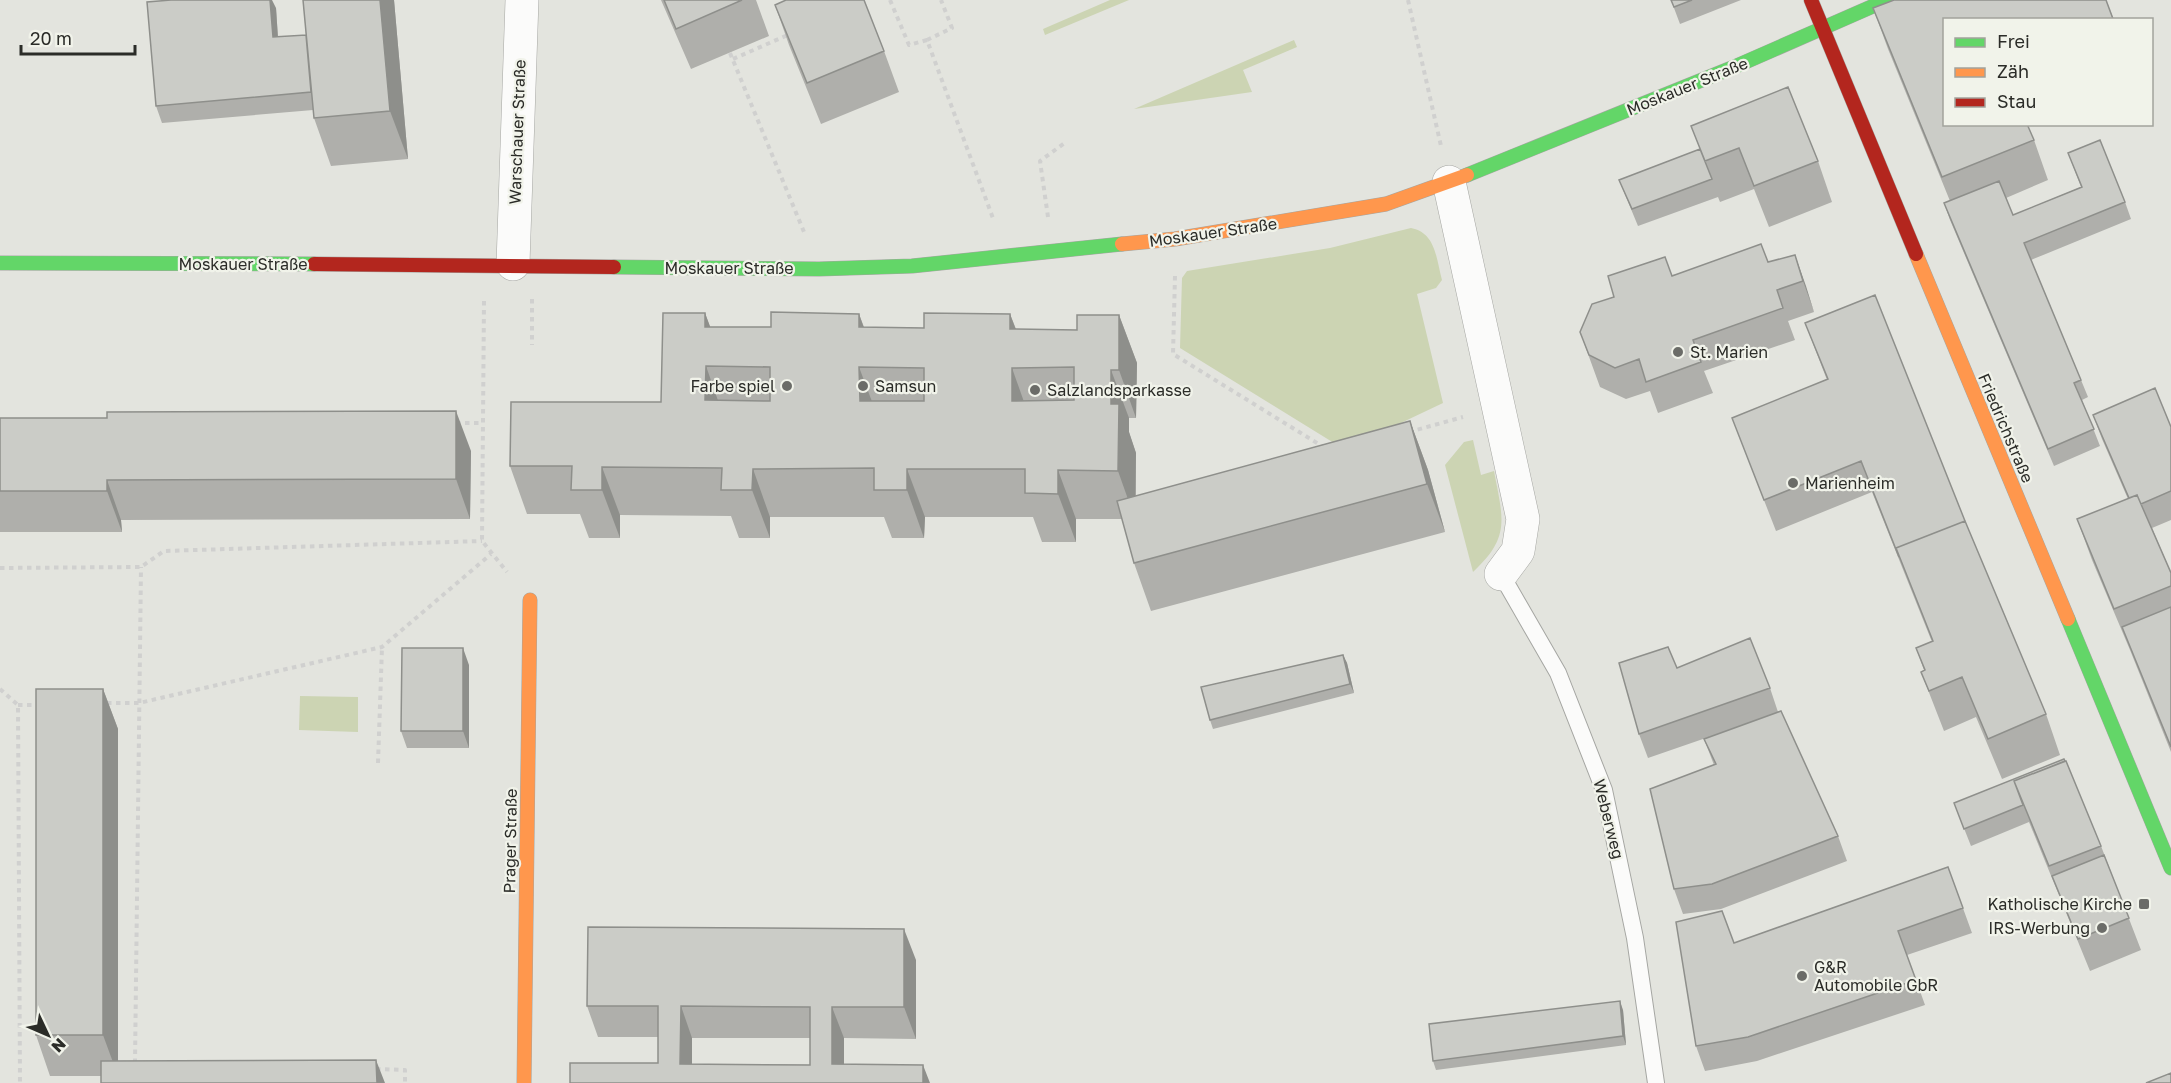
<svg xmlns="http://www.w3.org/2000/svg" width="2171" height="1083" viewBox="0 0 2171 1083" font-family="'Golos Text',sans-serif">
<rect width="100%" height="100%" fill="#e3e4de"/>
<path fill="#ccd4b3" d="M1110 0H1129L1045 35 1043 29Z
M1294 40 1297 47 1243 70 1252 92 1134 109Z
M1411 228C1436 233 1436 258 1442 280L1436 288 1417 294 1443 403 1384 431 1334 443 1180 348 1182 278 1187 271 1330 248Z
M1473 440 1481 475 1494 471C1503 519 1511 537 1473 572L1445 465 1464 442Z
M300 696 358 697V732L299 730Z"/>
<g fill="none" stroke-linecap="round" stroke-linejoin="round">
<g stroke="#a5a6a2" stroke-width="18">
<path id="lane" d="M1501 574 1558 673 1604 790 1635 938 1656 1083"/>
</g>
<g stroke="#a5a6a2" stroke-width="34">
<path id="street" d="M1449 182 1523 519 1518 551 1501 574
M513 264 522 0"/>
</g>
<g stroke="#a5a6a2" stroke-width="15">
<path id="fast" d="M1467 175 1734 67 1887 0
M0 263 314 264
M614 267 819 269 912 266 1122 244
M2068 619 2171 868"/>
</g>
<g stroke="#a5a6a2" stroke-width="15">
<path id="slow" d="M1122 244 1175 239 1386 204 1467 175
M1916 254 2068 619
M524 1083 530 600"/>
</g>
<g stroke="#a5a6a2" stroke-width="15">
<path id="jam" d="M1811 0 1916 254
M314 264 614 267"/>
</g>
<path stroke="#d0d0cf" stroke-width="4" stroke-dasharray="4.5 4.5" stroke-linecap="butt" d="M890 0 909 45 927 40 994 221
M1408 0 1441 146
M927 40 952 28 941 0
M730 53 804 232
M733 59 790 34
M1048 217 1040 161 1066 142
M1175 276 1173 354 1325 448
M532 299V345
M484 301 482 541 507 572
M456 423H482
M1409 432 1463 417
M0 568 141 567 164 551 482 541
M0 689 18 705 20 1083
M107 703H139L382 647 491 554
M18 705H39
M378 763 382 647
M135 1063 141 567
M376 1069 405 1070V1083"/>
<use href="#lane" stroke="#fbfbfa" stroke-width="16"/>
<use href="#street" stroke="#fbfbfa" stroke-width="33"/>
<use href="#fast" stroke="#63d668" stroke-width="14"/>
<use href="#slow" stroke="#ff974d" stroke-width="14"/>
<use href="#jam" stroke="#b3261e" stroke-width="14"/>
</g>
<path fill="#afafab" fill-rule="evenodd" d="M303 0H394L408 159 331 166 314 118 313 110 162 123 156 106 276 8 278 37 306 35Z
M661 0H756L769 36 691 69Z
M1671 0H1741L1680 24Z
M2106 0 2114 20H1944L2034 140 2048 180 2006 198 2013 215 2081 187 2068 153 2125 202 2131 219 2031 260 2081 380 2088 397 2082 400 2100 446 2054 466 1950 220 1944 203 1950 201 1888 49 1873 8Z
M775 5 884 51 899 92 821 124 789 45Z
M1691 126 1818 161 1832 202 1769 227 1754 189 1720 202 1718 197 1638 226 1619 180 1700 149Z
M1795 255 1814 312 1788 321 1795 340 1704 371 1713 393 1658 413 1650 391 1626 399 1600 387 1580 332 1614 297 1672 275 1768 262Z
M705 313 710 327H771L859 314 864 327 924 328 1010 314 1016 329 1077 330 1119 315 1137 363 1136 418H1129V432L1136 453V496L1410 421 1428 470 1445 532 1151 611 1134 563 1122 519H1076V542H1042L1033 517H925L924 538H892L884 517H770V538H739L731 516 620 515V538H589L580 514H527L510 466 661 402Z
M1805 323 1965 521 2046 714 2060 755 2002 779 1976 717 1944 731 1921 672 1924 670 1916 648 1932 642 1872 492 1776 531 1732 418 1827 380Z
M2093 415 2171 427V520L2152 528 2171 573V752L2130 650 2092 560 2077 519 2128 499 2102 439Z
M0 418 471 451 470 519 121 520 122 532H0Z
M1343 655 1347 663 1354 693 1213 729 1210 720Z
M469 665V748H407L401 731Z
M1677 668 1770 688 1778 712 1838 836 1847 861 1721 909 1683 914 1674 889 1714 765 1704 739 1729 730 1648 758 1639 734Z
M103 689 118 729V1061L101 1076H50L36 1035Z
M2064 759 2101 846 2141 950 2090 971 2029 822 1971 846 1954 803Z
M1948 867 1972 933 1907 955 1925 1005 1757 1061 1705 1071 1696 1046 1734 943Z
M916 960V1039L844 1038V1065L930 1083 658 1063V1037H598L587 1006ZM692 1038H810V1065L692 1064Z
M1623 1010 1626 1045 1436 1070 1433 1061Z"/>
<path fill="#8e8f8b" d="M270 0H272L276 8 279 55 273 37Z
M380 0H394L408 159 390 111Z
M1795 255 1806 286 1814 312 1803 281Z
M705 313 723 361 705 327Z
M859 314 876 362 859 327Z
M1010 314 1028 362 1010 329Z
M1119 315 1137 363 1136 418 1119 370Z
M706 366 723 415 705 400Z
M859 367 877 415 860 401Z
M1012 368 1029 416 1012 401Z
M1111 370 1129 418V432L1136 453 1135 519 1118 471 1111 404Z
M456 411 471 451 470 519 456 479Z
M1410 421 1428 470 1445 532 1427 484Z
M602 467 620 515V538L602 490Z
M753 469 770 517V538L752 490Z
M907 469 925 517 924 538 907 490Z
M1058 470 1076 519V542L1058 494Z
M107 480 121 520 122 532 107 491Z
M463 648 469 665V748L463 731Z
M1343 655 1347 663 1354 693 1350 684Z
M103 689 118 729V1076L103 1035Z
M904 929 916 960V1039L904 1007Z
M1620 1001 1623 1010 1626 1045 1623 1036Z
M681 1006 692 1038V1083L680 1064Z
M832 1007 844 1038V1083L832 1064Z
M376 1060 385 1083H377Z
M923 1065 930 1083H923Z"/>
<path fill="#cbccc7" stroke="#8e8f8b" stroke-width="1.5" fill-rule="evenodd" d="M171 0H270L273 37 306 35 311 92 156 106 147 2Z
M303 0H380L390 111 314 118Z
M664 0H742L676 29Z
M786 0H864L884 51 807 83 775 5Z
M1671 0H1692L1674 7Z
M1894 0H2106L2113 19 2111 20H1944V124H2027L2034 140 1942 177 1873 8Z
M1788 87 1818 161 1754 186 1739 148 1705 161 1691 126Z
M2100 140 2125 202 2024 243 2081 380 2074 383 2094 429 2048 449 1944 203 1999 181 2013 215 2082 187 2068 153Z
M1700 149 1712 179 1632 209 1619 180Z
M1761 244 1768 262 1795 255 1803 281 1777 290 1783 308 1693 340 1701 362 1646 382 1639 359 1615 368 1589 355 1580 332 1592 304 1614 297 1608 276 1665 257 1672 276Z
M1875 295 1965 521 1896 548 1899 557 1861 461 1764 500 1732 418 1828 379 1805 323Z
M771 312 859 314V327L924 328V313L1010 314V329L1077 330V315H1119V370H1111V404H1119L1118 471 1058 470V494L1025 493V469H907V490H874V468L753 469 752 490H721L722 468 602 467V490H571L572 466H510L511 402H661L663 313H705V327H771ZM706 366 770 367V401L705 400ZM859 367 924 368V401H860ZM1074 367V400L1012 401V368Z
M2155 388 2171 427V491L2141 504 2137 495 2129 498 2093 415Z
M456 411V479L107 480V491H0V418H107V412Z
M1410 421 1427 484 1134 563 1117 501Z
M2137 495 2171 573V586L2114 609 2077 519Z
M1965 521 2046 714 1988 739 1962 677 1929 691 1921 672 1925 670 1916 648 1933 641 1896 548Z
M2171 607V747L2122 627Z
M1750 638 1770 688 1639 734 1619 663 1668 647 1677 668Z
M402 648H463V731H401Z
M1343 655 1350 684 1210 720 1201 687Z
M36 689H103V1035H36Z
M1781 711 1838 836 1712 884 1674 889 1650 789 1716 764 1704 739Z
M2064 759 2065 761 2014 781 2023 805 1964 829 1954 803Z
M2066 761 2101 846 2049 866 2014 781Z
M2104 855 2129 918 2078 939 2052 876Z
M1948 867 1963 908 1898 931 1916 980 1748 1037 1696 1046 1676 922 1722 911 1734 943Z
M588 927 904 929V1007H832V1064L923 1065V1083H570V1063H658V1006H587ZM681 1006 810 1007V1065L680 1064Z
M1620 1001 1623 1036 1433 1061 1429 1024Z
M376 1060 377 1083H101V1061Z
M2171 1073V1083H2146Z"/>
<g fill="#6b6c68" stroke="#f1f3ea" stroke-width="2">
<circle cx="1678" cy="352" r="6"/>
<circle cx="787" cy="386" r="6"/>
<circle cx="863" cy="386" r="6"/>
<circle cx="1035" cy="390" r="6"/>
<circle cx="1793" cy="483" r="6"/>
<rect x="2138" y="898" width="12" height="12" rx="3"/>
<circle cx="2102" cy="928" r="6"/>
<circle cx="1802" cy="976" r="6"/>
</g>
<g text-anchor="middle" stroke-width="4.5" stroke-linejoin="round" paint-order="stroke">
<g font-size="16" fill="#2b2c28" stroke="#f1f3ea">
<text transform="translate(1687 86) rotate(-22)" y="6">Moskauer Straße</text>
<text transform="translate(517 132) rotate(-88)" y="6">Warschauer Straße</text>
<text transform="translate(1213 232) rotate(-8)" y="6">Moskauer Straße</text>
<text x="243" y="270">Moskauer Straße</text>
<text x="729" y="274">Moskauer Straße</text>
<text transform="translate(2006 428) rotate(67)" y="6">Friedrichstraße</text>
<text transform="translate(1609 819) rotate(76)" y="6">Weberweg</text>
<text transform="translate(510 841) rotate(-89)" y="6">Prager Straße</text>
</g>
<g font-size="16" fill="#2b2c28" stroke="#f1f3ea" text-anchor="start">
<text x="1690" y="358">St. Marien</text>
<text x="775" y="392" text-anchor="end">Farbe spiel</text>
<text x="875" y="392">Samsun</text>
<text x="1047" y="396">Salzlandsparkasse</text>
<text x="1805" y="489">Marienheim</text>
<text x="2132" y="910" text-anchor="end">Katholische Kirche</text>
<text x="2090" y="934" text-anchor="end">IRS-Werbung</text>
<text x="1814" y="973">G&amp;R<tspan x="1814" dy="18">Automobile GbR</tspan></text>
</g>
</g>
<rect x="1943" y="18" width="210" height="108" fill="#f1f3ea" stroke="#a2a39c" stroke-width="1.5"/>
<rect x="1955" y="38" width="30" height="9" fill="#63d668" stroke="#a2a39c" stroke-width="1.5"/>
<text x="1997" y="48" font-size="18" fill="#2b2c28">Frei</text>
<rect x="1955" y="68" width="30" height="9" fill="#ff974d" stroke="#a2a39c" stroke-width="1.5"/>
<text x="1997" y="78" font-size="18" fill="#2b2c28">Zäh</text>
<rect x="1955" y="98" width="30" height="9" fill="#b3261e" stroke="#a2a39c" stroke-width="1.5"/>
<text x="1997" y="108" font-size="18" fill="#2b2c28">Stau</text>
<g transform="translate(48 1035) rotate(134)" stroke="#f1f3ea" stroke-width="4.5" paint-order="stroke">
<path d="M0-4.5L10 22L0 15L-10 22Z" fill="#2b2c28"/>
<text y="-9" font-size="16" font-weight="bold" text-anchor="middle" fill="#2b2c28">N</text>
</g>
<path d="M21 45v9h114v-9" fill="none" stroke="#2b2c28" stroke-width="3"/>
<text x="30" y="45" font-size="18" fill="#2b2c28" stroke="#f1f3ea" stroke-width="4.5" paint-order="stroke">20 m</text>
</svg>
